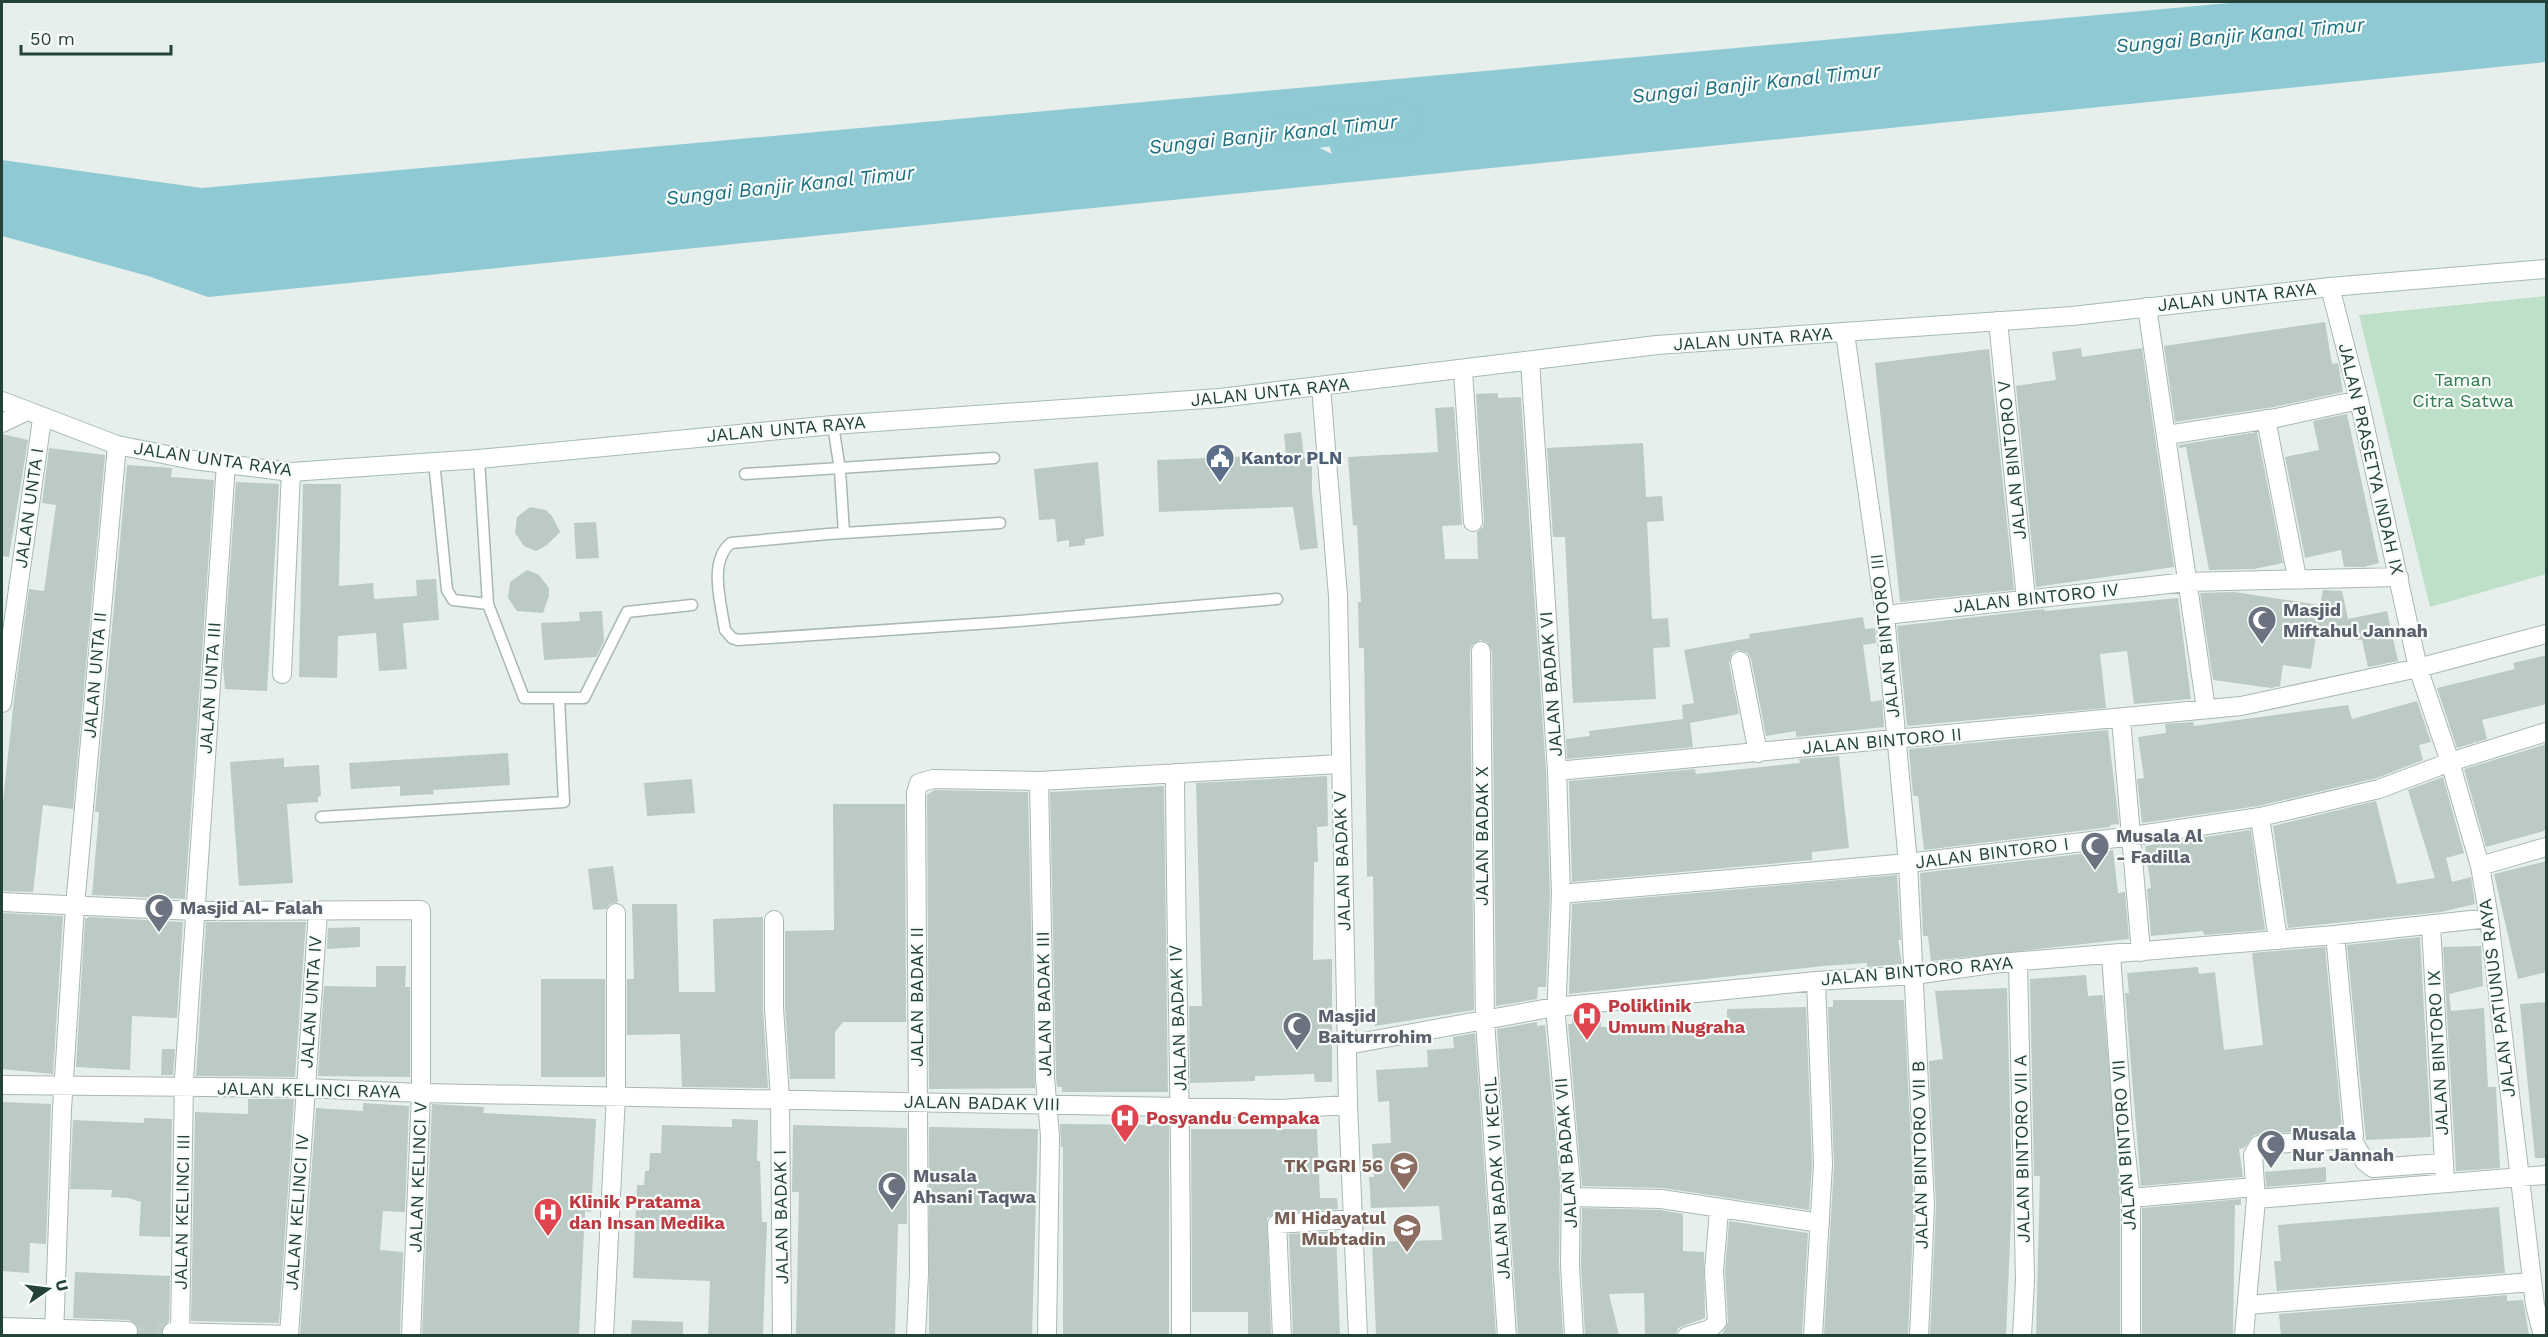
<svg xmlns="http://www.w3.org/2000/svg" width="2548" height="1337" viewBox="0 0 2548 1337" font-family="'Work Sans',sans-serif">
<rect width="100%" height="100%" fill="#e6efeb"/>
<path fill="#bfe0c8" d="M2546 296V574L2430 607 2359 315Z"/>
<path fill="#8ec9d4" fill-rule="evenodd" d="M2240 2H2546V62L208 297 148 276 2 236V160L202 188ZM1377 123 1382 127 1351 141 1341 139 1329 145 1332 154 1318 147 1309 148 1301 140 1325 129Z"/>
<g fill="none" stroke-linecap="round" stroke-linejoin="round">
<path stroke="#8ec9d4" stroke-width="36" d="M1284 133 1402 121"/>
</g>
<path fill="#bbcac4" d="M2325 322 2332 364 2338 363 2343 392 2274 407 2175 422 2164 346Z
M2081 348 2082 357 2142 348 2174 567 2036 587 2016 386 2056 380 2052 352Z
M1989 349 2014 590 1900 602 1875 363Z
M1498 393V398L1521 397 1546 772 1550 894 1546 987H1538L1537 999 1496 1006 1492 651 1487 642 1480 640 1472 645 1470 651 1474 1010 1375 1026 1373 876 1367 877 1364 648H1359L1358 602H1361L1357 525 1353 526 1348 457 1438 452 1435 408 1454 407 1462 525 1442 526 1445 559H1478L1477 532 1483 527 1484 521 1476 394Z
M2347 414 2379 563 2364 567H2344L2341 550 2305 558 2285 457 2319 450 2313 421Z
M1301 432 1304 458H1312V493L1318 548 1300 550 1293 507 1159 512 1157 460 1286 455 1284 434Z
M2257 432 2283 563 2254 569 2209 570 2186 447 2179 448V445Z
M2 434 28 440 9 557 2 556Z
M1643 443 1646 497 1662 496 1664 521 1647 522 1652 619 1668 618 1670 647 1653 648 1656 699 1573 703 1565 537H1553L1547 448Z
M49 448 105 455 73 809 43 805 33 892 2 891V810L15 691 29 589 44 591 56 505 42 503Z
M1098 462 1104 536 1085 539V545L1069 547V540L1057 542 1055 519 1039 520 1034 469Z
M127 465 172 468 171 477 214 480 185 899 92 895 99 812H95Z
M236 482 279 484 267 691 225 689 223 666Z
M303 484H341L339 586 373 583 374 599 402 597 417 596 416 580 436 579 439 620 403 623 407 669 379 671 376 633 338 636 337 678 299 677Z
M530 507 546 510 552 516 560 532 547 545 536 551 524 546 515 533 517 517Z
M596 522 599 558 576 559 574 523Z
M527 570 539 575 549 588V596L543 613 517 611 508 598 510 582Z
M2323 590 2342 591 2348 619 2387 611 2398 661 2368 667 2362 640 2316 636 2311 669 2283 665 2280 686 2271 688 2213 680 2200 593 2234 592 2320 605Z
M2178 598 2191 699 2134 704 2127 651 2100 654 2106 708 1907 726 1897 626 2044 609 2045 611Z
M602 611 604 641 596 657 544 660 541 623 580 621 579 612Z
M1863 617 1865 629 1875 628 1876 643 1863 645 1871 702 1882 700 1884 727 1796 737V731L1766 736 1751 659 1748 653 1738 650 1732 653 1729 663 1739 714 1690 723 1693 747 1567 759 1566 739 1590 736 1589 731 1683 719 1682 705 1694 703 1684 650 1750 638 1749 634Z
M2547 655V704L2482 720 2487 739 2457 748 2437 688 2515 669 2513 663Z
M2417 701 2431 742 2419 745 2423 760 2377 778 2258 806 2142 823 2137 779 2144 778 2138 737 2166 733 2165 724 2193 722 2194 726 2348 705 2352 719Z
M2108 730 2119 824 2110 825V827L1924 850 1918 796H1913L1909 749Z
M2547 744V830L2486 847 2464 769Z
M508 753 510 785 433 790 434 794 400 796V786L351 789 349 763Z
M1839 756 1849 848 1812 852V860L1572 882 1569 781 1695 769 1696 774 1800 763 1799 759Z
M284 758V767L319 765 321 796 318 797V802L287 804 293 883 239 886 230 762Z
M1327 776 1328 826 1317 827 1318 862H1314L1313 960 1332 959V1082H1315L1314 1074 1255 1076V1081L1190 1083 1189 1006H1202L1196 783Z
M2443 777 2464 853 2446 858 2452 882 2471 877 2475 904 2441 912 2288 928 2273 826 2376 801 2397 884 2435 878 2408 790Z
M692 779 695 813 647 816 644 783Z
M1164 786 1168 1092H1062V1087H1057L1056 1077 1050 792Z
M934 790 1028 792 1035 1088 929 1089 927 795Z
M833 804H905L906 1022H843L835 1032V1079H790L785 1008V931L834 930Z
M2251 830 2265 930 2204 935 2203 931 2151 936 2147 889 2151 888 2145 846Z
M2113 850 2118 893 2125 892 2129 939 1931 961 1928 936H1923L1920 873Z
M2547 861V972L2518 979 2494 874Z
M613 866 618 902 610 904 606 909 593 910 588 869Z
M1897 875 1901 940H1898L1902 964 1867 967V963L1823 966 1569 994 1572 904Z
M632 904H677L679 992H715L713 919 763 917V1009L768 1088 682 1087 680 1034 627 1035V979H634Z
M2 913 63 916 53 1074 2 1069Z
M89 917 183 922 177 1018 132 1016 130 1070 76 1067 85 919Z
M206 922H306L295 1077 196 1076Z
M360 927V947L327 949 328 928Z
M2420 937 2431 1137 2366 1140 2347 945Z
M2481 946 2483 986 2449 994 2451 1011 2484 1008 2488 1087H2496L2500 1168 2456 1171 2443 947Z
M2325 947 2342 1128 2254 1135 2244 1148 2239 1149 2243 1177 2141 1186 2125 993H2129L2127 973 2198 967 2199 974 2215 972 2224 1050 2263 1045 2252 953Z
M376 966H406L405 987H410V1077L318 1076 324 986 376 987Z
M2086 975 2088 996 2103 995 2120 1199V1335H2036L2040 1176H2034L2030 979Z
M541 979H605V1077H541Z
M2007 988 2012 1194 2006 1335H1930L1936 1206 1929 1061 1943 1059 1935 991Z
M1833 1000H1904L1914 1206 1908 1335H1824L1834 1165 1828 1007H1833Z
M2547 1002V1158H2535L2520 1004Z
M1806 1007 1812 1164 1809 1210 1663 1188 1582 1186 1568 1024H1572V1017L1600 1014 1601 1027 1694 1025 1727 1024V1009Z
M1537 1022V1026L1545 1025 1560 1183 1559 1265 1563 1335H1518L1497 1029Z
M1475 1033 1496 1335H1376L1372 1242 1442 1240 1439 1206 1371 1208 1369 1177H1374L1372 1144 1391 1143 1389 1101 1378 1102 1376 1070 1428 1067 1427 1050 1454 1048 1453 1037Z
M162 1049H175L173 1075H161Z
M248 1099H294L279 1323 191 1321 195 1112 248 1114Z
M2 1102 51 1104 46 1244 30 1243 29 1273 2 1271Z
M363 1103 409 1106 405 1212 383 1211 380 1250 403 1252 400 1335H300L316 1108 363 1111Z
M432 1104 484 1107 483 1113 596 1119 591 1212 585 1211 579 1335H422Z
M144 1118 172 1119 170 1237 139 1236 141 1202 128 1198 111 1197 112 1190 70 1189 73 1120 144 1123Z
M732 1119 758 1120 757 1161H760L762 1222H767L763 1335H708L710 1281 633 1278 637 1185H644L645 1171H649L650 1153H661L662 1125 732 1127Z
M1060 1124 1169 1125V1335H1063V1147H1061Z
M793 1125 907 1128V1224H898L895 1335H796L799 1192H792Z
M929 1127 1038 1129 1032 1335H929Z
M1191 1129H1317L1320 1198H1337L1338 1209 1276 1213 1267 1218 1271 1335H1248V1312H1192Z
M2326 1167V1182L2266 1187 2265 1172Z
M2241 1199V1205H2235L2233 1335H2142V1208Z
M2499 1207 2505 1273 2277 1291 2274 1261H2281L2278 1225Z
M1582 1208 1660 1210 1683 1214V1251L1704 1252 1705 1318 1678 1328 1676 1335H1645L1644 1293 1609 1294 1619 1335H1585L1581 1265Z
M1729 1221 1808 1233 1802 1335H1722L1728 1322 1725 1271Z
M1336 1231 1340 1335H1293L1289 1234Z
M75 1272 170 1276 169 1321 162 1327V1335H138V1325L129 1320 73 1318Z
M2507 1295V1301L2523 1300 2529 1335H2281L2279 1314Z
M632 1320 683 1322V1335H631Z"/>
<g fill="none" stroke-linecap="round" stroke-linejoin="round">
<path stroke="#bfccc8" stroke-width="18" stroke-dasharray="18 9" stroke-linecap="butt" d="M128 1331 172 1332"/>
<g stroke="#a8b8b2" stroke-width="13">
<path id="lane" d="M833 425 840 470 844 533
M479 459 488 604 524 698H584L627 612 692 605
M434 461 447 590 453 600 488 604
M745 474 994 458
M1000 523 828 534 731 543C708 561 721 604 725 630L732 638 738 640 1006 622 1277 599
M321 817 564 802 559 698"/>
</g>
<g stroke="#a8b8b2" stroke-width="20">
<path id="street" d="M2330 287 2359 400 2418 668 2450 762 2480 866 2489 918 2535 1305 2543 1336
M2147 307 2206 709
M1998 321 2026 599
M1845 333 1885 615 1908 863 1925 1206 1919 1336
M1530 361 1557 771 1561 894 1556 1018 1571 1183 1570 1265 1574 1336
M1463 371 1473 522
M1321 387 1338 596 1348 1105 1358 1336
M2266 419 2297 578
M2 423 25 412
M2167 435 2276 418 2359 400
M1885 615 2187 582 2399 577
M1481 651 1485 1021 1507 1336
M1740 661 1758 753
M282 674 291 472
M2 703 42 419
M2121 719 2141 952
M1557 771 2241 706 2418 668 2546 634
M1175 773C1176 961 1182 1148 1181 1336
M1039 781 1045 1078 1050 1136 1047 1336
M2260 817 2278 940
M2480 866 2546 847
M1561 894 1908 863 2133 836 2260 817 2379 789 2450 762 2546 732
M2 902 195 911 421 910V1093L411 1336
M774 920V1008L780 1098 782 1336
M2431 925 2445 1182
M2111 954 2123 1127 2131 1198V1336
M2018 962 2025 1280 2022 1336
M1347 1045 1555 1007 1816 981 1914 975 1999 963 2335 935 2489 918
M2 1085 305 1088 421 1093 1279 1109 1348 1105
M2352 1139 2365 1162 2373 1168 2443 1163
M1572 1197 1661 1199 1820 1223
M2131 1198 2254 1187
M2256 1199 2546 1175
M2247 1305 2532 1282
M2 1327 128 1331
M172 1332 289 1335
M54 1336 62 1109 75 906 117 445
M180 1336 184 1079 226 464
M289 1336 318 912
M604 1336 616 1095V913
M916 1336 919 1273 916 793 919 783 933 779 1039 781 1339 764
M1282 1336 1277 1224 1353 1219
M1687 1336 1710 1329 1717 1322 1714 1271 1719 1210
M1813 1336 1823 1164 1816 981
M2244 1336 2256 1199 2253 1155 2259 1145 2352 1139 2354 1136 2335 935"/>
</g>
<g stroke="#a4bbb3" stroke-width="20">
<path id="secondary" d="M2 401 117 445 193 460 291 472 479 459 833 425 1220 398 1657 345 2072 316 2330 287 2546 269"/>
</g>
<use href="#lane" stroke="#fff" stroke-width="10"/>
<use href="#street" stroke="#fff" stroke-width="18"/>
<use href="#secondary" stroke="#fff" stroke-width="18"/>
</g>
<defs>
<g id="civic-pin" transform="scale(1.5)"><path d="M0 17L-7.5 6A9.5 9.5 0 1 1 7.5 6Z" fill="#5c6f8a" stroke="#f7fbf9"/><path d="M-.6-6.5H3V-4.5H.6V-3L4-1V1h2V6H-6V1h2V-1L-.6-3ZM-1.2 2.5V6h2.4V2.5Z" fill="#fff"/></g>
<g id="mosque-pin" transform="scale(1.5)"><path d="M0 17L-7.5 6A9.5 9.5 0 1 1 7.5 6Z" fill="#6b7280" stroke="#f7fbf9"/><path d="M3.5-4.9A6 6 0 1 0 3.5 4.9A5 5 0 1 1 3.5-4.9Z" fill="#fff"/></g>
<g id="hospital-pin" transform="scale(1.5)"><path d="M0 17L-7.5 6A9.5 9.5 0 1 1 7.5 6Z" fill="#e0444e" stroke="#f7fbf9"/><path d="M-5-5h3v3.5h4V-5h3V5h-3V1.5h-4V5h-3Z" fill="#fff"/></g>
<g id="school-pin" transform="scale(1.5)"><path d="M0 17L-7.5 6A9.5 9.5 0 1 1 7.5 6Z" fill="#8d6e63" stroke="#f7fbf9"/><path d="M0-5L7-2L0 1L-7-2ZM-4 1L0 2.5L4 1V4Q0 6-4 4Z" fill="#fff"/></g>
</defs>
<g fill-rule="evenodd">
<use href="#civic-pin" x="1220" y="458"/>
<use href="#mosque-pin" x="2262" y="620"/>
<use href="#mosque-pin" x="2095" y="846"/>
<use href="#mosque-pin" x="159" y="908"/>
<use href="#hospital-pin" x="1587" y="1016"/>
<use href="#mosque-pin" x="1297" y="1026"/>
<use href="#hospital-pin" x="1125" y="1118"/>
<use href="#mosque-pin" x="2271" y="1144"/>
<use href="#school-pin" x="1404" y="1166"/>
<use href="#mosque-pin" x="892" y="1186"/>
<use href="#hospital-pin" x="548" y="1212"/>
<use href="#school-pin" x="1407" y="1228"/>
</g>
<g text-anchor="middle" stroke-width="4.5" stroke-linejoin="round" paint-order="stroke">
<g font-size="18" fill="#24423a" stroke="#f7fbf9">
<text transform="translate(2237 297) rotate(-6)" y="6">JALAN UNTA RAYA</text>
<text transform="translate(1753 339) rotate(-4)" y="6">JALAN UNTA RAYA</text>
<text transform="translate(1270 392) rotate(-6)" y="6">JALAN UNTA RAYA</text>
<text transform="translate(786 429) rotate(-5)" y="6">JALAN UNTA RAYA</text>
<text transform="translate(213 459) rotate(8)" y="6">JALAN UNTA RAYA</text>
<text transform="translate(2371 459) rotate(77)" y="6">JALAN PRASETYA INDAH IX</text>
<text transform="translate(2012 460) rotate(-96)" y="6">JALAN BINTORO V</text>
<text transform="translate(29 508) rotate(-82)" y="6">JALAN UNTA I</text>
<text transform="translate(2036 598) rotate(-6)" y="6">JALAN BINTORO IV</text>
<text transform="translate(1885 636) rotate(-96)" y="6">JALAN BINTORO III</text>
<text transform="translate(95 675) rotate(-85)" y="6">JALAN UNTA II</text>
<text transform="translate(1551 684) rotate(-94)" y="6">JALAN BADAK VI</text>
<text transform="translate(210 688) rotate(-86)" y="6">JALAN UNTA III</text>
<text transform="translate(1882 741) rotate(-5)" y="6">JALAN BINTORO II</text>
<text transform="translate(1482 836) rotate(-90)" y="6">JALAN BADAK X</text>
<text transform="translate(1992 853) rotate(-7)" y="6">JALAN BINTORO I</text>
<text transform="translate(1342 861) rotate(-92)" y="6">JALAN BADAK V</text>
<text transform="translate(1917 971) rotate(-5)" y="6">JALAN BINTORO RAYA</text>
<text transform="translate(917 997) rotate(-90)" y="6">JALAN BADAK II</text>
<text transform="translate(2497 998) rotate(-97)" y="6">JALAN PATIUNUS RAYA</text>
<text transform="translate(311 1002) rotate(-86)" y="6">JALAN UNTA IV</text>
<text transform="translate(1044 1004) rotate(-91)" y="6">JALAN BADAK III</text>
<text transform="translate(1178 1018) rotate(-92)" y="6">JALAN BADAK IV</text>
<text transform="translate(2438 1053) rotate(-93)" y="6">JALAN BINTORO IX</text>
<text transform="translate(309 1090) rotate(1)" y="6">JALAN KELINCI RAYA</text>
<text transform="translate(982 1103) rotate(1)" y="6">JALAN BADAK VIII</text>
<text transform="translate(2124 1145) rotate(-94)" y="6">JALAN BINTORO VII</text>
<text transform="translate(2022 1149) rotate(-91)" y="6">JALAN BINTORO VII A</text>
<text transform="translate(1566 1153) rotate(-94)" y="6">JALAN BADAK VII</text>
<text transform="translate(1920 1155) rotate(-91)" y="6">JALAN BINTORO VII B</text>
<text transform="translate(418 1177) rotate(-88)" y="6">JALAN KELINCI V</text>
<text transform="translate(1497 1178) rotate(-94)" y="6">JALAN BADAK VI KECIL</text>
<text transform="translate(182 1212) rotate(-89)" y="6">JALAN KELINCI III</text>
<text transform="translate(297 1212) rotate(-86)" y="6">JALAN KELINCI IV</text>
<text transform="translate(781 1217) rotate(-91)" y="6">JALAN BADAK I</text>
</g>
<g font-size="18" fill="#2d7a4b" stroke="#f7fbf9">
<text x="2463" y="386">Taman<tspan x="2463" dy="21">Citra Satwa</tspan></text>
</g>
<g font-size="18" font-weight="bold" fill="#4e5e75" stroke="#f7fbf9" text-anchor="start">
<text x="1241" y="464">Kantor PLN</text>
</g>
<g font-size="18" font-weight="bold" fill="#5b616d" stroke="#f7fbf9" text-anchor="start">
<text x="2283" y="616">Masjid<tspan x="2283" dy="21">Miftahul Jannah</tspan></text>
<text x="2116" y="842">Musala Al<tspan x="2116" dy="21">- Fadilla</tspan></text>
<text x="180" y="914">Masjid Al- Falah</text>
<text x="1318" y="1022">Masjid<tspan x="1318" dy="21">Baiturrrohim</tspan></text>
<text x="2292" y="1140">Musala<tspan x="2292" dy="21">Nur Jannah</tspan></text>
<text x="913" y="1182">Musala<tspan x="913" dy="21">Ahsani Taqwa</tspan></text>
</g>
<g font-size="18" font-weight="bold" fill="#be3a42" stroke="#f7fbf9" text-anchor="start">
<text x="1608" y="1012">Poliklinik<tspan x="1608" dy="21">Umum Nugraha</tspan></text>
<text x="1146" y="1124">Posyandu Cempaka</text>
<text x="569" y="1208">Klinik Pratama<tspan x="569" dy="21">dan Insan Medika</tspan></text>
</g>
<g font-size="18" font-weight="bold" fill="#785e54" stroke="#f7fbf9" text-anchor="end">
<text x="1383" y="1172">TK PGRI 56</text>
<text x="1386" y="1224">MI Hidayatul<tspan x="1386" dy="21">Mubtadin</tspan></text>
</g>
<g font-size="20" font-style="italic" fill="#1c6f80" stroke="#f7fbf9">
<text transform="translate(2240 35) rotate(-5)" y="7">Sungai Banjir Kanal Timur</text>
<text transform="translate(1756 83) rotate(-6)" y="7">Sungai Banjir Kanal Timur</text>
<text transform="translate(1273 134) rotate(-6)" y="7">Sungai Banjir Kanal Timur</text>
<text transform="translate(790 185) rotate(-6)" y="7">Sungai Banjir Kanal Timur</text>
</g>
</g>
<rect width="2548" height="1337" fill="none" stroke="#24423a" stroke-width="6"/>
<g transform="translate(48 1289) rotate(76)" stroke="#f7fbf9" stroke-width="4.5" paint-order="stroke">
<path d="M0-4.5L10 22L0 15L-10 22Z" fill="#24423a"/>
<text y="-9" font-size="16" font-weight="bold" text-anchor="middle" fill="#24423a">U</text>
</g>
<path d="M21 45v9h150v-9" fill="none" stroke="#24423a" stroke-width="3"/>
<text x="30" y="45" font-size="18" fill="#24423a" stroke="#f7fbf9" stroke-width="4.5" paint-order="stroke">50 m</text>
</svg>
